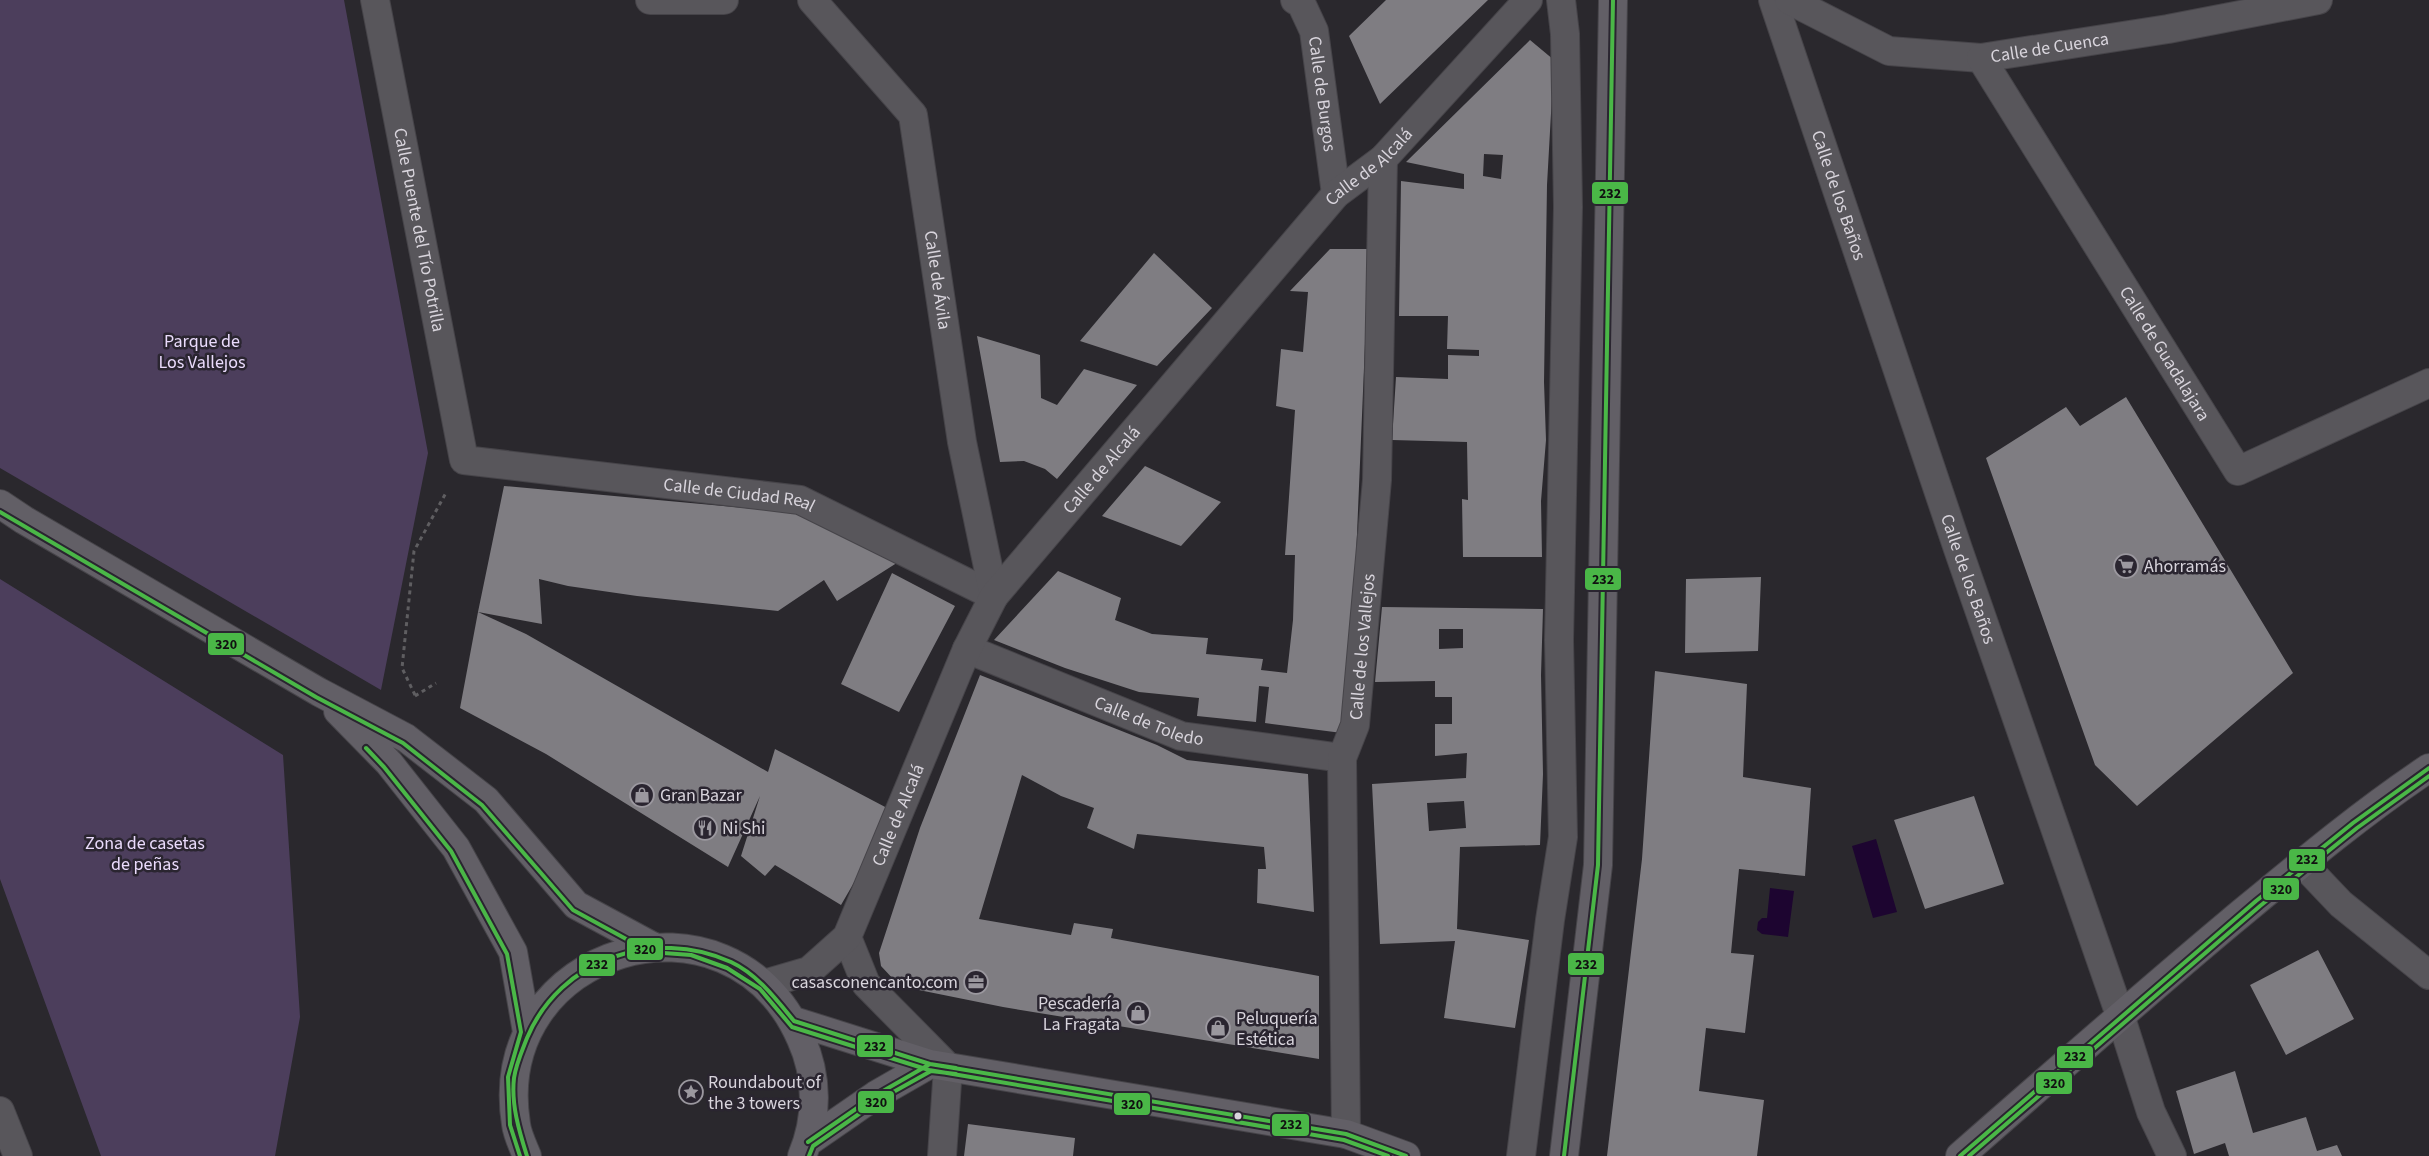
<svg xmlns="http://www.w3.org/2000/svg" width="2429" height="1156" viewBox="0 0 2429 1156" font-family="'Source Sans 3',sans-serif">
<rect width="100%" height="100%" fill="#2a282d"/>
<path fill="#4c3e5c" d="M0 0H344L428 453 381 690 0 468Z
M0 579 283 755 300 1017 275 1156H101L0 879Z"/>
<path fill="#1d0530" d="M1876 839 1897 912 1873 918 1852 846Z
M1770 888 1794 891 1788 937 1762 934 1757 930 1758 922 1762 918H1767Z"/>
<path fill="#7f7d82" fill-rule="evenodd" d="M1386 0H1488L1380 104 1349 36Z
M1530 40 1554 60 1547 185 1544 382 1546 440 1541 501 1542 557H1463L1462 499 1468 500 1467 442 1392 440 1396 377 1448 379V355L1479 356V350L1447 349 1448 316H1399L1401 181 1464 189V174L1406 162ZM1484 154 1503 155 1501 179 1483 176Z
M1330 249H1369L1356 558 1342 733 1265 723 1269 687 1259 686 1256 722 1197 716 1199 698 1139 692 1065 668 994 640 1058 571 1121 598 1115 620 1152 634 1208 638 1206 654 1263 659 1261 670 1287 673 1293 620 1295 555H1285L1295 410 1276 406 1281 349 1303 352 1308 292 1290 291Z
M1154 253 1212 308 1157 366 1080 341Z
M977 336 1040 355 1041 398 1057 405 1084 369 1137 385 1057 479 1045 469 1024 461 1000 462Z
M2126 397 2293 673 2137 806 2095 765 1986 458 2066 407 2080 426Z
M1145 466 1221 502 1181 546 1102 516Z
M504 486 811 514 903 559 837 601 824 580 778 611 637 596 568 586 539 579 542 624 478 612Z
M892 573 955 606 899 712 841 684Z
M1761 577 1758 651 1685 653 1686 579Z
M1382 607 1543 609 1541 675 1543 774 1540 845 1460 847 1457 929 1529 940 1515 1028 1444 1018 1455 941 1380 944 1372 784 1466 778 1467 753 1435 756V724H1452V697H1435V681L1375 682ZM1439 629H1463V648L1439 649ZM1464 801 1466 828 1429 831 1427 803Z
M478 612 526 634 768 772 775 749 889 809 870 855 841 905 775 865 765 876 741 856 760 796 728 867 546 754 460 708Z
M1655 671 1747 684 1743 777 1811 788 1805 876 1739 869 1731 953 1754 955 1745 1033 1706 1028 1699 1091 1764 1100 1757 1156H1607L1642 859Z
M980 675 1157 745 1187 760 1308 774 1314 912 1257 903 1258 869H1266L1264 847 1137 834 1134 849 1087 828 1094 808 1061 796 1022 775 979 919 1071 935 1074 923 1113 929 1111 938 1319 976V1059L1003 1007 904 987 895 981 881 966 879 953 920 828Z
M1974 796 2004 884 1925 909 1894 820Z
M2318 950 2354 1019 2286 1055 2250 985Z
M2235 1071 2253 1133 2306 1117 2317 1151 2337 1145 2342 1156H2229L2225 1143 2194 1154 2176 1091Z
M968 1124 1075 1138 1073 1156H964Z"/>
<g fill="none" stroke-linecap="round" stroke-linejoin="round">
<g stroke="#464449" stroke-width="30">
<g id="street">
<path id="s1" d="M375 0 464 460 800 500 994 596"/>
<path d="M650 0H724"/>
<path id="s2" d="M812 0 913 115 962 442 994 596"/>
<path id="s3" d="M1295 0 1301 3 1314 31 1336 194"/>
<path id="s4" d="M1773 0 1958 549 2120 1015 2151 1112 2172 1156"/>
<path id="s5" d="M1789 0 1889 51 1981 58 2168 29 2318 0"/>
<path id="s6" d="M1981 58 2238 471 2429 383"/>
<path id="s7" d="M967 649 1181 736 1342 758"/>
<path d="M2302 863 2341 904 2429 975"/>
<path d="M847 937 866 984 948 1067 942 1156"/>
<path id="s8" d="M764 984 809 971 847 937 967 649 994 596 1336 194 1383 159 1528 0"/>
<path d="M0 1111 18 1156"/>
<path id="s9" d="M1346 1134 1342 758 1355 725 1377 480 1383 159"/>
<path d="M1521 1156 1550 920 1563 837 1559 640 1568 207 1565 34 1561 0"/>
</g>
</g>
<g stroke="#464449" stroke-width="30">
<path id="secondary" d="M0 504 24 520 319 692 406 738 486 800 576 905 652 946
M338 711 389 763 456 848 513 952 527 1032
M794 1021 930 1064 1346 1134 1406 1156
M808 1142 876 1095 930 1064
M527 1156C523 1146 517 1134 516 1124 488 947 730 876 801 1039 818 1076 818 1118 802 1156
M1564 1156 1598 865 1613 0
M1960 1156C2050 1077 2140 998 2232 921 2296 868 2360 814 2429 768"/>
</g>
<path stroke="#5f5e61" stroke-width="3" stroke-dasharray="4 4" stroke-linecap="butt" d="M415 695 402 668 414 551 447 491
M415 696 436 683"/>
<use href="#street" stroke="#58565b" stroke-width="28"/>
<use href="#secondary" stroke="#625f66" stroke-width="28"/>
<g stroke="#2a2530" stroke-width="8">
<path id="bus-1" d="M794 1021 930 1064 956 1068
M808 1142 876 1095 930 1064 1346 1134 1406 1156
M527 1156C519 1131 511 1104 514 1078 516 1064 522 1051 527 1038 560 959 654 927 731 962 757 974 776 999 794 1021
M1564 1156 1598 865 1613 0
M1960 1156 2256 901 2353 823 2429 768"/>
</g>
<g stroke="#2a2530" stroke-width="8">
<path id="bus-2" d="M0 512 316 697 403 743 482 805 573 910 650 952 691 955 727 968 760 989 792 1027 929 1070 1344 1140 1388 1156
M366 748 384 767 451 851 507 954 521 1032 508 1077 510 1125 520 1156
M809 1156 813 1146 879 1100 931 1071 956 1074
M1969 1156 2260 906 2357 828 2429 776"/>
</g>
<use href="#bus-1" stroke="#4ab747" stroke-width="4"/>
<use href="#bus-2" stroke="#4ab747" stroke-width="4"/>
</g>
<defs>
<g id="supermarket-ring" transform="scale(1.25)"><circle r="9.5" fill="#2a2530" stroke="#9b989f" stroke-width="1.5"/><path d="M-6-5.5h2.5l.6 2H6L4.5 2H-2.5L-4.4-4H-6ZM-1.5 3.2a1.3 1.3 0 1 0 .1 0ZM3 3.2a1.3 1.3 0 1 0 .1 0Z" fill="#9b989f"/></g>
<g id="shop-ring" transform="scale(1.25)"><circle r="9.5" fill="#2a2530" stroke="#9b989f" stroke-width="1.5"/><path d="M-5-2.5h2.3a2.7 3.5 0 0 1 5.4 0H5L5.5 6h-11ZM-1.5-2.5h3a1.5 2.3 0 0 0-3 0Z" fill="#9b989f"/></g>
<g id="restaurant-ring" transform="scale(1.25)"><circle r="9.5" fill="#2a2530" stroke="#9b989f" stroke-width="1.5"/><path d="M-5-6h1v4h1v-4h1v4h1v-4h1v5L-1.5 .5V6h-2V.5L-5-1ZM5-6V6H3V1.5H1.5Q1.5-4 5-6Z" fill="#9b989f"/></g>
<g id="office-ring" transform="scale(1.25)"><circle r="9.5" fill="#2a2530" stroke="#9b989f" stroke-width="1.5"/><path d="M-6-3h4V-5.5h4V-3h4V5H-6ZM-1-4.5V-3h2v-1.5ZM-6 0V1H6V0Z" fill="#9b989f"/></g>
<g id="sight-ring" transform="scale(1.25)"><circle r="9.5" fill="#2a2530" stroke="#9b989f" stroke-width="1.5"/><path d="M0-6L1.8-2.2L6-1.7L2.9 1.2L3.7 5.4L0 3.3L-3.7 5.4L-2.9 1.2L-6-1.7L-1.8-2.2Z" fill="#9b989f"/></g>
</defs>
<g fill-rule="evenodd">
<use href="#supermarket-ring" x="2126" y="566"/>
<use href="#shop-ring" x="642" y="795"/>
<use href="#restaurant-ring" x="705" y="828"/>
<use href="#office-ring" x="976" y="982"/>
<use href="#shop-ring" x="1138" y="1013"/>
<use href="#shop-ring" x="1218" y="1028"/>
<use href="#sight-ring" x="691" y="1092"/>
</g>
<circle fill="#d8d4dc" stroke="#2a2530" stroke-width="2" cx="1238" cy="1116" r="4.5"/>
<g text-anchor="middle" stroke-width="5" stroke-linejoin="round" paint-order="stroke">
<g font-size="18" fill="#d8d4dc" stroke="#2a2530">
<text dy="6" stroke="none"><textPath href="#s5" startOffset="274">Calle de Cuenca</textPath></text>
<text dy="6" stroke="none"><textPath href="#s3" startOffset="101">Calle de Burgos</textPath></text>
<text dy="6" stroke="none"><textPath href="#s8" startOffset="1040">Calle de Alcalá</textPath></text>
<text dy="6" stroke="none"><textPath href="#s4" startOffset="206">Calle de los Baños</textPath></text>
<text dy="6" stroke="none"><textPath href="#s1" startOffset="234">Calle Puente del Tío Potrilla</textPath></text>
<text dy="6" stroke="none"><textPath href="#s2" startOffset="320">Calle de Ávila</textPath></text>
<text dy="6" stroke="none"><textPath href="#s6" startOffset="348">Calle de Guadalajara</textPath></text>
<text dy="6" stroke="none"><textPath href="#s8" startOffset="635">Calle de Alcalá</textPath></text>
<text dy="6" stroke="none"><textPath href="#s1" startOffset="746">Calle de Ciudad Real</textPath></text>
<text dy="6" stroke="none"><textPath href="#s4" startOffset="611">Calle de los Baños</textPath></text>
<text dy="6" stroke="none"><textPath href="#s9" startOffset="490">Calle de los Vallejos</textPath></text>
<text dy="6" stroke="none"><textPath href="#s7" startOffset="196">Calle de Toledo</textPath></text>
<text dy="6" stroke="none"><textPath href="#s8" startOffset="230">Calle de Alcalá</textPath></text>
</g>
<g font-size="18" fill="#eadbfc" stroke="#2a2530">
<text x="202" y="347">Parque de<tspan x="202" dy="21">Los Vallejos</tspan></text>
<text x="145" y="849">Zona de casetas<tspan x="145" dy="21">de peñas</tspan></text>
</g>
<g font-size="18" fill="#d8d4dc" stroke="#2a2530" text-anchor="start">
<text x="2144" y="572">Ahorramás</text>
<text x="660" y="801">Gran Bazar</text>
<text x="722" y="834">Ni Shi</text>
<text x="958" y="988" text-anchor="end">casasconencanto.com</text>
<text x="1120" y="1009" text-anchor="end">Pescadería<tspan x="1120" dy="21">La Fragata</tspan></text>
<text x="1236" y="1024">Peluquería<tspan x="1236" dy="21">Estética</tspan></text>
<text x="708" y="1088">Roundabout of<tspan x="708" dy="21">the 3 towers</tspan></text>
</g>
</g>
<g stroke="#2a2530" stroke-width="2">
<rect x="1591" y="181" width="38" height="24" rx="5" fill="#4ab747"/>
<rect x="1584" y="567" width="38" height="24" rx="5" fill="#4ab747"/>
<rect x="207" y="632" width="38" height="24" rx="5" fill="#4ab747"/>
<rect x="2288" y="848" width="38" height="24" rx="5" fill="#4ab747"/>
<rect x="2262" y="877" width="38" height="24" rx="5" fill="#4ab747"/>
<rect x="626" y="937" width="38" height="24" rx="5" fill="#4ab747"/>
<rect x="1567" y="952" width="38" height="24" rx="5" fill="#4ab747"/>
<rect x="578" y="953" width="38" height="24" rx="5" fill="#4ab747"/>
<rect x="856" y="1034" width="38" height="24" rx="5" fill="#4ab747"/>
<rect x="2056" y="1045" width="38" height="24" rx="5" fill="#4ab747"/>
<rect x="2035" y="1071" width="38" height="24" rx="5" fill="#4ab747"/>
<rect x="857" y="1090" width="38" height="24" rx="5" fill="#4ab747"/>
<rect x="1113" y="1092" width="38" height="24" rx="5" fill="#4ab747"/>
<rect x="1271" y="1113" width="39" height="24" rx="5" fill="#4ab747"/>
</g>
<g font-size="14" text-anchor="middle" font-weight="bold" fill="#111">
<text x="1610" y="198">232</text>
<text x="1603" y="584">232</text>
<text x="226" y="649">320</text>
<text x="2307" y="864">232</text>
<text x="2281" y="894">320</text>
<text x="645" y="954">320</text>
<text x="1586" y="969">232</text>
<text x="597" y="969">232</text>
<text x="875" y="1051">232</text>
<text x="2075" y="1061">232</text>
<text x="2054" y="1088">320</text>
<text x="876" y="1107">320</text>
<text x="1132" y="1109">320</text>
<text x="1291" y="1129">232</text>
</g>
</svg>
